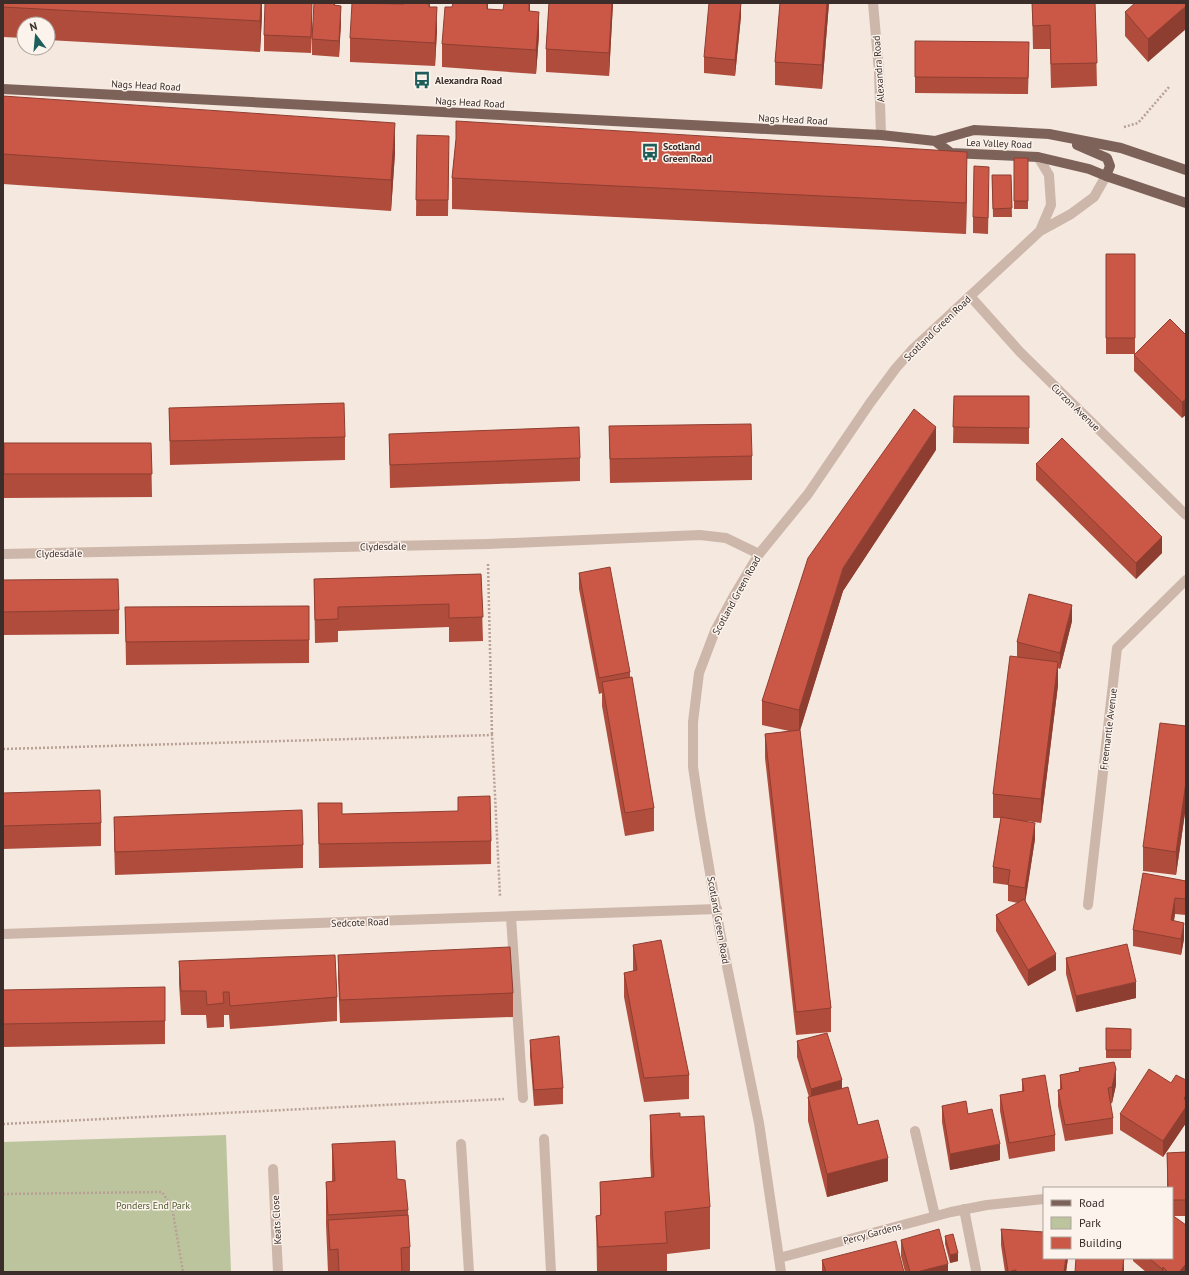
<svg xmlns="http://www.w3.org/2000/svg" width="1189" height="1275" viewBox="0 0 1189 1275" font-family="'PT Sans',sans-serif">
<rect width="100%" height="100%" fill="#f4e8df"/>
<path fill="#bcc49e" d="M226 1135 231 1272H3V1142Z"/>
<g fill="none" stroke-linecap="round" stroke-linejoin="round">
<path stroke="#b9a094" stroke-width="2.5" stroke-dasharray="2 2" stroke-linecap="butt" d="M1124 127 1138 123 1169 87
M488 564 492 735
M3 749 492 735 500 896
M3 1124 504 1099
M3 1194 162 1192 172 1207 183 1272"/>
<path stroke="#cdb6aa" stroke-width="10" d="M511 917 523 1098
M915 1131 935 1216
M544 1139 551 1272
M461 1144 469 1272"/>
<path stroke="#cdb6aa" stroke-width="10" d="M873 3 879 71 881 135
M970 296 1020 352 1186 515
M3 554 488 544 700 535 726 538 759 554
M1088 905 1117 648 1186 580
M3 934 717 909
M273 1169 278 1272
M964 1209 976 1270
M779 1258 951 1212 987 1205 1044 1199"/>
<path stroke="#cdb6aa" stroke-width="10" d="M1038 157 1049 175 1051 205 1040 231
M781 1272 759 1123 720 932 700 814 693 767V722L699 673 715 631 735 594 759 554 808 494 870 403 896 368 912 350 1040 231 1071 214 1094 197 1106 176"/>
<path stroke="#7d625a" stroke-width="10" d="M3 89 881 135 935 141 974 130 1049 134 1121 148 1186 170
M935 141 951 153 1038 157 1089 169 1106 176 1186 203
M1077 145 1107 158 1110 166 1106 176"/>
</g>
<path fill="#af4c3c" d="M3 3H262V15L260 52 48 40V24H24V38L3 37Z
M314 3H335V5L341 22 339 57 312 55V39Z
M430 3V7L437 30 435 66 350 62V38L404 4Z
M488 3V9L503 10 530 3V11L539 35 536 74 442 67V44Z
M549 3H613L609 76 546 72V49Z
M741 3V16L735 76 704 73V57Z
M780 3H829L822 89 775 85V62Z
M1032 3H1095L1097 86 1051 88 1050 49H1033Z
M1186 3 1148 62 1125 36V12Z
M312 17 311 53 264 51V35Z
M1029 58 1028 94 915 93V77Z
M3 96 395 153 391 211 3 184Z
M417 135 449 152 448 216H416Z
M456 139 967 182 966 234 452 209V178Z
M1014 158H1028V209H1014Z
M992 175H1011L1012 217H993Z
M989 183 988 234 973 233V217Z
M1106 254H1135V354H1106Z
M1186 335 1182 418 1134 371V355Z
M954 396H1029V444L953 443Z
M169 408 345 437V460L170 465Z
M609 426 752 456V480L610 483Z
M389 434 580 458V481L390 488Z
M4 443H151L152 497 4 498Z
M936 450 843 591 800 730 831 1008V1032L796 1035 765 758V734L789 731 762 725V701Z
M1036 464 1162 553 1136 579 1036 480Z
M579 573 630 672V678L654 808V831L625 836 602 706V693L599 694 579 589Z
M481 574 483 641 449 642V627L338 631V642L315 643 314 579Z
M3 580 119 610V634L3 635Z
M125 607 309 640V663L126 665Z
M1072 621 1060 669 1058 668V685L1041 823 1026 821 1035 839 1025 902 1056 970 1028 986 996 931V915L1018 903 1008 901V885L993 883V867L1001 818H993V794L1017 657V642Z
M1186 726V806L1176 875 1143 871V847Z
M3 793 101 823V846L3 849Z
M318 803 342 814 491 841V864L319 868Z
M114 817 303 845V868L115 875 114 840Z
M1186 881V915L1175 914 1174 921 1184 939 1181 955 1133 946V930Z
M633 945 689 1075V1099L644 1102 624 997V973L633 971Z
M338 955 513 993V1017L340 1023 338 979Z
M1066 958 1136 998 1076 1012 1066 974Z
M179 961 337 997V1021L230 1029 229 1015H224V1027L207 1028 206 1015H181L179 984Z
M3 990 165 1021V1044L3 1047Z
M1106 1028 1131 1029V1058H1106Z
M530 1040 563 1088V1104L534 1106 530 1056Z
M797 1041 842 1089 858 1125 888 1181 827 1197 808 1121V1097H809L797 1057Z
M1079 1068 1116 1085 1112 1103 1110 1104 1113 1118V1134L1065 1141 1058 1106V1090H1060V1075L1079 1071Z
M1022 1079 1055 1135V1151L1009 1159 1000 1111V1095L1022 1091Z
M1186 1080V1123L1163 1157 1120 1130V1114L1171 1083Z
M942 1106 968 1114 1000 1160 950 1170 942 1122Z
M650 1115 680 1117 710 1207V1249L667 1254V1272H597L596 1216 600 1215V1182L651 1177 650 1157Z
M332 1144 397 1179 408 1210 410 1247V1272H328L326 1224V1182L332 1181Z
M1186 1152V1216H1174L1186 1272H1146L1133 1261V1258H1172V1188H1167V1153Z
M1001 1229 1044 1258H1068L1066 1272H1003H1005L1001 1245Z
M945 1236 958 1261 950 1263 945 1244Z
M901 1240 948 1272H905L901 1256Z
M822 1260 904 1272H822Z"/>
<path fill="#8e3e31" d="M261 3H262V15L260 52V21Z
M312 3V17L311 53V37Z
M487 3H488L487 32Z
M529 3H530V18L529 11Z
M612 3H613L609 76V53Z
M741 3V16L735 76V60Z
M827 3H829L822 89V65Z
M341 6V22L339 57V41Z
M1186 6V29L1148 62V39Z
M437 7V30L435 66V43Z
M539 12V35L536 74V50Z
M395 123V153L391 211V180Z
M967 152V182L966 234V203Z
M1186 399V415L1182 418V402Z
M936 427V450L843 591 799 734V710L843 568Z
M1162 537V553L1136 579V563Z
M1072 605V621L1060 669V653Z
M1058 662V685L1041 823V799Z
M1186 782V806L1176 875V852Z
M1035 823V839L1025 904V888Z
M1175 898V914L1171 936V920Z
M1184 923V939L1181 955V939Z
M1056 954V970L1028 986V970Z
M1136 982V998L1076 1012V996Z
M1116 1069V1085L1112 1103V1087Z
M842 1080V1096L811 1105V1089Z
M1186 1095V1123L1163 1157V1141Z
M1000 1144V1160L950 1170V1154Z
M888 1158V1181L827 1197V1174Z
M958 1253V1261L950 1263V1255Z
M1066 1258H1068L1066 1272H1064Z
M1124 1258V1272H1122Z
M948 1264V1272H917Z
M1186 1264V1272H1179Z
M1163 1267V1272H1162V1269Z"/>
<path fill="#cb5846" stroke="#8e3e31" d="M3 3H261L260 21 3 7Z
M265 3H312L311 37 264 35Z
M314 3H334V5L341 6 339 41 312 39Z
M352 3 404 4V3H429V7H437L435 43 350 38Z
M453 3H487V9L503 10 504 3H529V11L539 12 536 50 442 44 445 7H452Z
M549 3H612L609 53 546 49Z
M709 3H741L735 60 704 57Z
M780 3H827L822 65 775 62Z
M1032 3H1095L1097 63 1051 64 1050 25 1033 26Z
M1135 3H1186V6L1148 39 1125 12Z
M915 41 1029 42 1028 78 915 77Z
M3 96 395 123 391 180 3 154Z
M456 121 967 152 966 203 452 178 456 139Z
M417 135 449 136 448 200H416Z
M1014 158H1028V201H1014Z
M974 166 989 167 988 218 973 217Z
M992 175H1011L1012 208 993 209Z
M1106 254H1135V338H1106Z
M1170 319 1186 335V399L1182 402 1134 355Z
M954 396H1029V428L953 427Z
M344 403 345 437 170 441 169 408Z
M914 409 936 427 843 568 799 710 762 701 808 558Z
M751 424 752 456 610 459 609 426Z
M579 427 580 458 390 465 389 434Z
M1062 438 1162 537 1136 563 1036 464Z
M4 443H151L152 474H4Z
M610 567 630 672 599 678 579 573Z
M481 574 483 617 449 618V604L338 607V619L315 620 314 579Z
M118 579 119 610 3 612V580Z
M1029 594 1072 605 1060 653 1017 642Z
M309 606V640L126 642 125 607Z
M1010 656 1058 662 1041 799 993 794Z
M632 677 654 808 625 813 602 682Z
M1160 723 1186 726V782L1176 852 1143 847Z
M800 730 831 1008 796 1012 765 734Z
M100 790 101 823 3 826V793Z
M490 796 491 841 319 844 318 803H342V814L458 811V797Z
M302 810 303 845 115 852 114 817Z
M1001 817 1035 823 1025 888 1008 885 1010 870 993 867Z
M1143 873 1186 881V899L1175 898 1171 920 1184 923 1181 939 1133 930Z
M1024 899 1056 954 1028 970 996 915Z
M661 940 689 1075 644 1078 624 973 637 970 633 945Z
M1127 944 1136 982 1076 996 1066 958Z
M510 947 513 993 340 1000 338 955Z
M335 955 337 997 230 1006 229 992H223L224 1003 207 1005 206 991H181L179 961Z
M165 987V1021L3 1024V990Z
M1106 1028 1131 1029V1050H1106Z
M827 1033 842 1080 811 1089 797 1041Z
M559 1036 563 1088 534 1090 530 1040Z
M1114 1062 1116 1069 1112 1087 1108 1088 1113 1118 1065 1125 1058 1090 1062 1089 1060 1075 1080 1071 1079 1068Z
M1149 1069 1171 1083 1176 1075 1186 1080V1095L1184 1099 1186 1100V1107L1163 1141 1120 1114Z
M1045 1075 1055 1135 1009 1143 1000 1095 1024 1091 1022 1079Z
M848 1087 858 1125 878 1120 888 1158 827 1174 808 1097Z
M966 1101 968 1114 992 1109 1000 1144 950 1154 942 1106Z
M680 1113V1117L704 1116 710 1207 665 1212 667 1243 598 1247 596 1216 601 1215 600 1182 654 1177 650 1115Z
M395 1141 397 1179 405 1180 408 1210 328 1215 326 1182 335 1181 332 1144Z
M1186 1152V1200H1172V1188H1168L1167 1153Z
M408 1215 410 1247 401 1248 402 1272H339L338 1249 330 1250 328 1220Z
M1172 1215 1186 1225V1264L1179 1272H1168L1163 1267 1162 1269 1149 1258H1172Z
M939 1229 948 1264 917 1272H910L901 1240Z
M1001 1229 1044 1232V1258H1066L1064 1272H1016V1270L1011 1271V1272H1003L1008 1271Z
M953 1234 958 1253 950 1255 945 1236Z
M896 1241 904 1272H826L822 1260Z
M1076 1258H1124L1122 1272H1075Z"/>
<defs>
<g id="bus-bare" transform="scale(1.38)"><path d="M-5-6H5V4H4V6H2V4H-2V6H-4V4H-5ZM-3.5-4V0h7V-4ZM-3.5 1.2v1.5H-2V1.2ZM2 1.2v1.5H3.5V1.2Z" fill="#1d5e5b" stroke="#fbf3ec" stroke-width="2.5" paint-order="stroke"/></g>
</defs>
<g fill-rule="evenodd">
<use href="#bus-bare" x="422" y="80"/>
<use href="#bus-bare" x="650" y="152"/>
</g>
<g text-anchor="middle" stroke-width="3" stroke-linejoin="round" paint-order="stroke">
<g font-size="10" fill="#3a2d2a" stroke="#fbf3ec">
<text transform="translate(878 69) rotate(-94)" y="4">Alexandra Road</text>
<text transform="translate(146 85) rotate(3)" y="4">Nags Head Road</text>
<text transform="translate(470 102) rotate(3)" y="4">Nags Head Road</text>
<text transform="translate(793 119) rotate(3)" y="4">Nags Head Road</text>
<text transform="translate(999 143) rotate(2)" y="4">Lea Valley Road</text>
<text transform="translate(937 328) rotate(-44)" y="4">Scotland Green Road</text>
<text transform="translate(1076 407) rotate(44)" y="4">Curzon Avenue</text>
<text transform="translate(383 546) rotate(-1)" y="4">Clydesdale</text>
<text transform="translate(59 553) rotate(-1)" y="4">Clydesdale</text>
<text transform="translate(736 595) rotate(-61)" y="4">Scotland Green Road</text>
<text transform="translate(1108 729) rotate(-83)" y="4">Freemantle Avenue</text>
<text transform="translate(719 920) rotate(80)" y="4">Scotland Green Road</text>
<text transform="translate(360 922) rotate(-2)" y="4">Sedcote Road</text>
<text transform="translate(276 1220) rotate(-93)" y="4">Keats Close</text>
<text transform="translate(872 1233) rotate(-15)" y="4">Percy Gardens</text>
</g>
<g font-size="10" font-weight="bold" fill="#3a2d2a" stroke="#fbf3ec" text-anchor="start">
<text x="435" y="84">Alexandra Road</text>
<text x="663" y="150">Scotland<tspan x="663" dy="12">Green Road</tspan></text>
</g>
<g font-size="10" fill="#4e5a2c" stroke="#fbf3ec">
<text x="153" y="1209">Ponders End Park</text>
</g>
</g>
<rect width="1189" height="1275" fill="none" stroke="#3a2d2a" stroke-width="8"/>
<rect x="1043" y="1187" width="130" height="72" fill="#fbf3ec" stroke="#aea49e"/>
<rect x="1051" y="1200" width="20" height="6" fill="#7d625a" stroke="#aea49e"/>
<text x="1079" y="1207" font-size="12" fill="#3a2d2a">Road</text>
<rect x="1051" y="1217" width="20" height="12" fill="#bcc49e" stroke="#aea49e"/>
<text x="1079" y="1227" font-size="12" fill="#3a2d2a">Park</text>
<rect x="1051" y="1237" width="20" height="12" fill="#cb5846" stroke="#aea49e"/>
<text x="1079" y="1247" font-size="12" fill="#3a2d2a">Building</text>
<g transform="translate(36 36) rotate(344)"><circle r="19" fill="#fbf3ec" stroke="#aea49e"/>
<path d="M0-3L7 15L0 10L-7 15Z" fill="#1d5e5b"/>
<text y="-6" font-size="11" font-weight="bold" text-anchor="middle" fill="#3a2d2a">N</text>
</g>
</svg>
